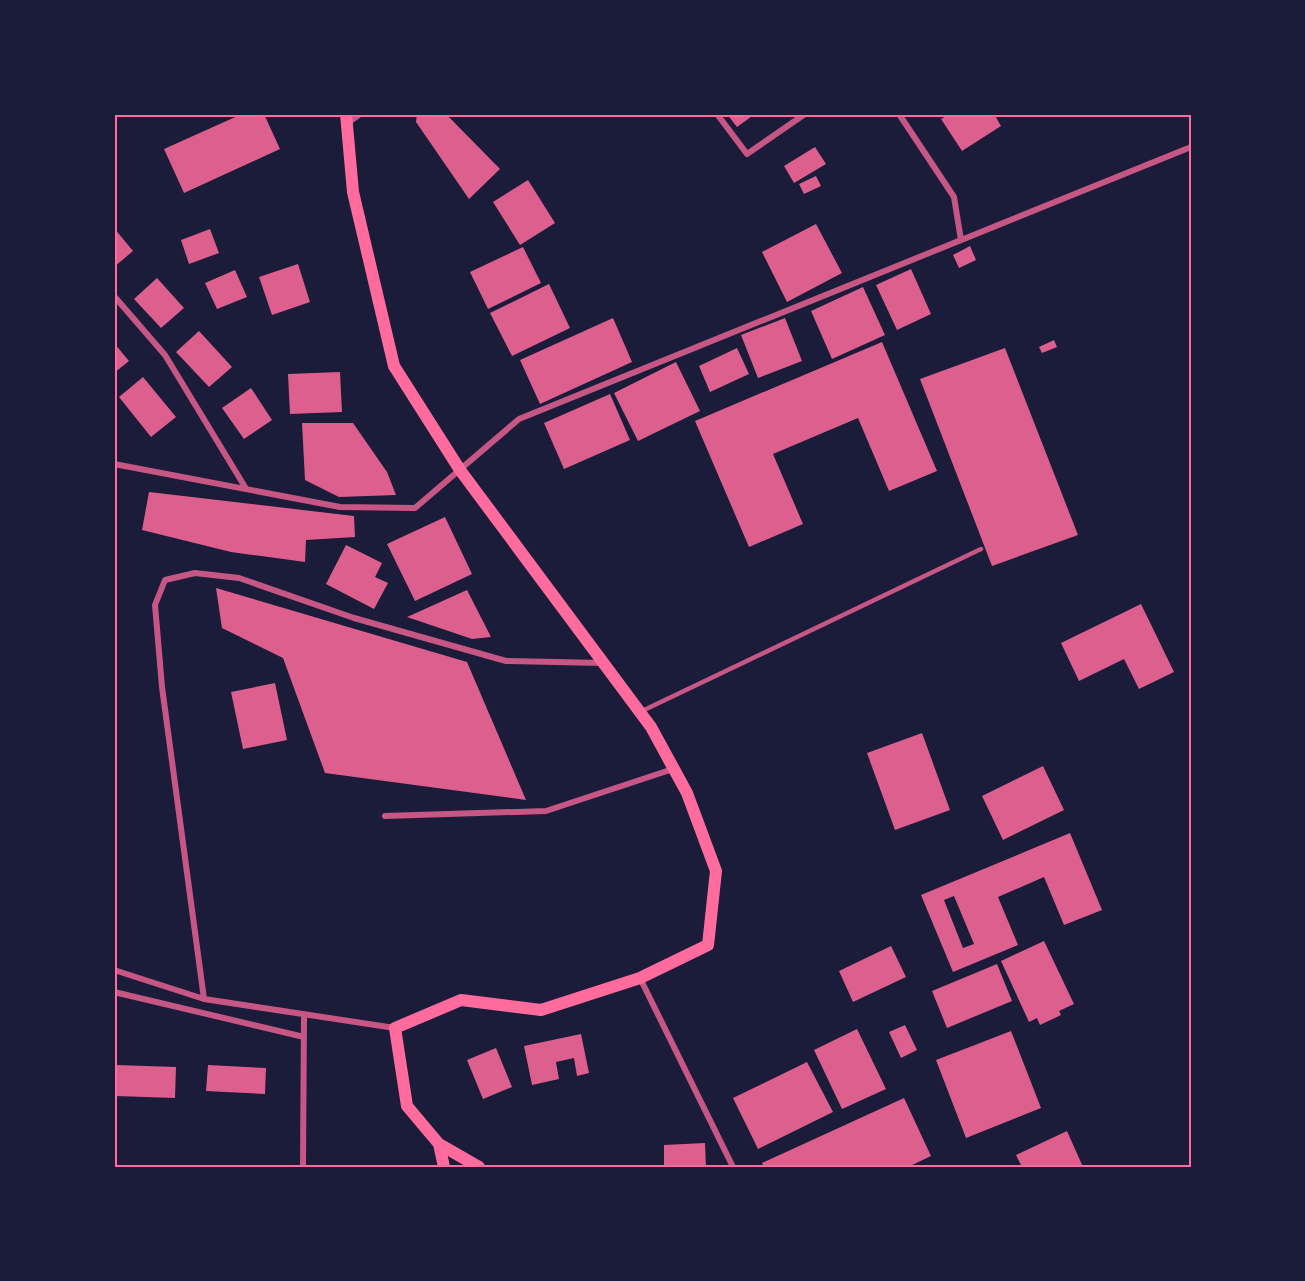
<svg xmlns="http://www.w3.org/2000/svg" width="1305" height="1281" viewBox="0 0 1305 1281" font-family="Poppins,sans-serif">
<rect width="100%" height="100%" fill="#1b1b3a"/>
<path fill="#dd5f8e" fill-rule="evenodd" d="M242 114H264L280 149 184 193 164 149Z
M417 114H446L500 169 469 199 416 122Z
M727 114H755L737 127Z
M950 114H994L1001 126 962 151 941 119Z
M815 147 826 164 794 183 784 166Z
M816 176 821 186 804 194 799 184Z
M528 180 555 223 520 245 493 202Z
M816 224 842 273 787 302 762 252Z
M114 228 133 251 114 267Z
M210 229 219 253 189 264 181 240Z
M970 246 976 260 959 268 953 255Z
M523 247 541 283 488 309 470 272Z
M298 264 310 302 272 315 259 277Z
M911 269 931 314 897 330 876 285Z
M235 270 247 297 217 309 205 283Z
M157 278 184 308 161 328 134 299Z
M549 284 570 328 512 356 490 313Z
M863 287 885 335 832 359 811 311Z
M613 318 632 362 540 404 520 360Z
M785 318 802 361 758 378 741 335Z
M199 331 232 367 209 387 176 352Z
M1054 340 1057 347 1042 353 1039 347Z
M882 342 937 471 889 491 858 418 773 454 803 524 749 547 695 421Z
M114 343 129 361 114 373Z
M737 348 749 374 710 392 699 366Z
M1005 348 1078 535 992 566 920 379Z
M676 362 700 411 638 441 614 393Z
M340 372 342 412 290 414 288 374Z
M143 377 176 417 151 437 119 397Z
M251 388 272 420 244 439 222 408Z
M610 394 630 440 564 469 544 423Z
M302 423H353L387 472 396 495 339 497 305 480Z
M149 492 354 516 355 537 306 540 305 562 231 552 142 530Z
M445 517 472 574 415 601 387 544Z
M346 545 382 563 375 577 388 583 374 609 326 584Z
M216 588 467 662 526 800 325 773 283 658 222 628Z
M467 590 491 637 472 639 407 617Z
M1141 604 1174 672 1139 689 1124 659 1079 681 1061 643Z
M275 683 287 740 243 749 231 692Z
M922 733 950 810 895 830 867 753Z
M1043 766 1064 810 1003 840 982 796Z
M1070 833 1102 910 1064 925 1044 877 998 897 1018 945 953 972 921 895ZM954 896 974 944 963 948 944 900Z
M1044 941 1074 1004 1059 1011 1061 1015 1040 1025 1037 1018 1029 1022 1001 961Z
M891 946 906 977 853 1002 839 971Z
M997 964 1012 1001 947 1028 932 991Z
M905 1025 917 1050 901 1058 889 1032Z
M857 1029 886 1089 842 1109 814 1050Z
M1011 1031 1041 1108 966 1138 936 1060Z
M581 1034 589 1073 577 1076 574 1058 556 1062 559 1079 532 1085 524 1046Z
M496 1048 512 1087 483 1099 467 1060Z
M807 1062 833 1112 758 1149 733 1098Z
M116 1065 176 1067 175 1098 115 1096Z
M208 1065 266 1068 265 1094 206 1091Z
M904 1098 931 1156 908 1167H764L762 1163Z
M1067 1131 1083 1167H1022L1016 1155Z
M705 1143 706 1167H664V1145Z"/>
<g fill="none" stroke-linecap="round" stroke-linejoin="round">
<path stroke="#c65784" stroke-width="4.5" d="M642 711 981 549"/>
<path stroke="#c65784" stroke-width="6" d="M717 114 747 154 805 114
M899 114 954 197 961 240
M349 122 360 114
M114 296 165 355 245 487
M114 464 340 507 415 508 519 419 1191 147
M385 816 546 811 673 769
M114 970 204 999 395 1028
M640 978 733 1167
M114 992 304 1037
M204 999 162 687 155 605 165 580 195 573 239 578 354 618 506 661 603 663
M303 1167 304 1014"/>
<path stroke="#ff6b9d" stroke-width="12" d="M346 114 353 192 394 366 460 470 651 727 687 793 716 871 708 945 640 978 541 1010 461 1000 395 1028 407 1106 439 1144 479 1167
M439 1144 444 1167"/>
</g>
<rect width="1305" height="1281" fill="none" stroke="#1b1b3a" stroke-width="231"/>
<rect x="116" y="116" width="1074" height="1050" fill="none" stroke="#ff6b9d" stroke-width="2"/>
</svg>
